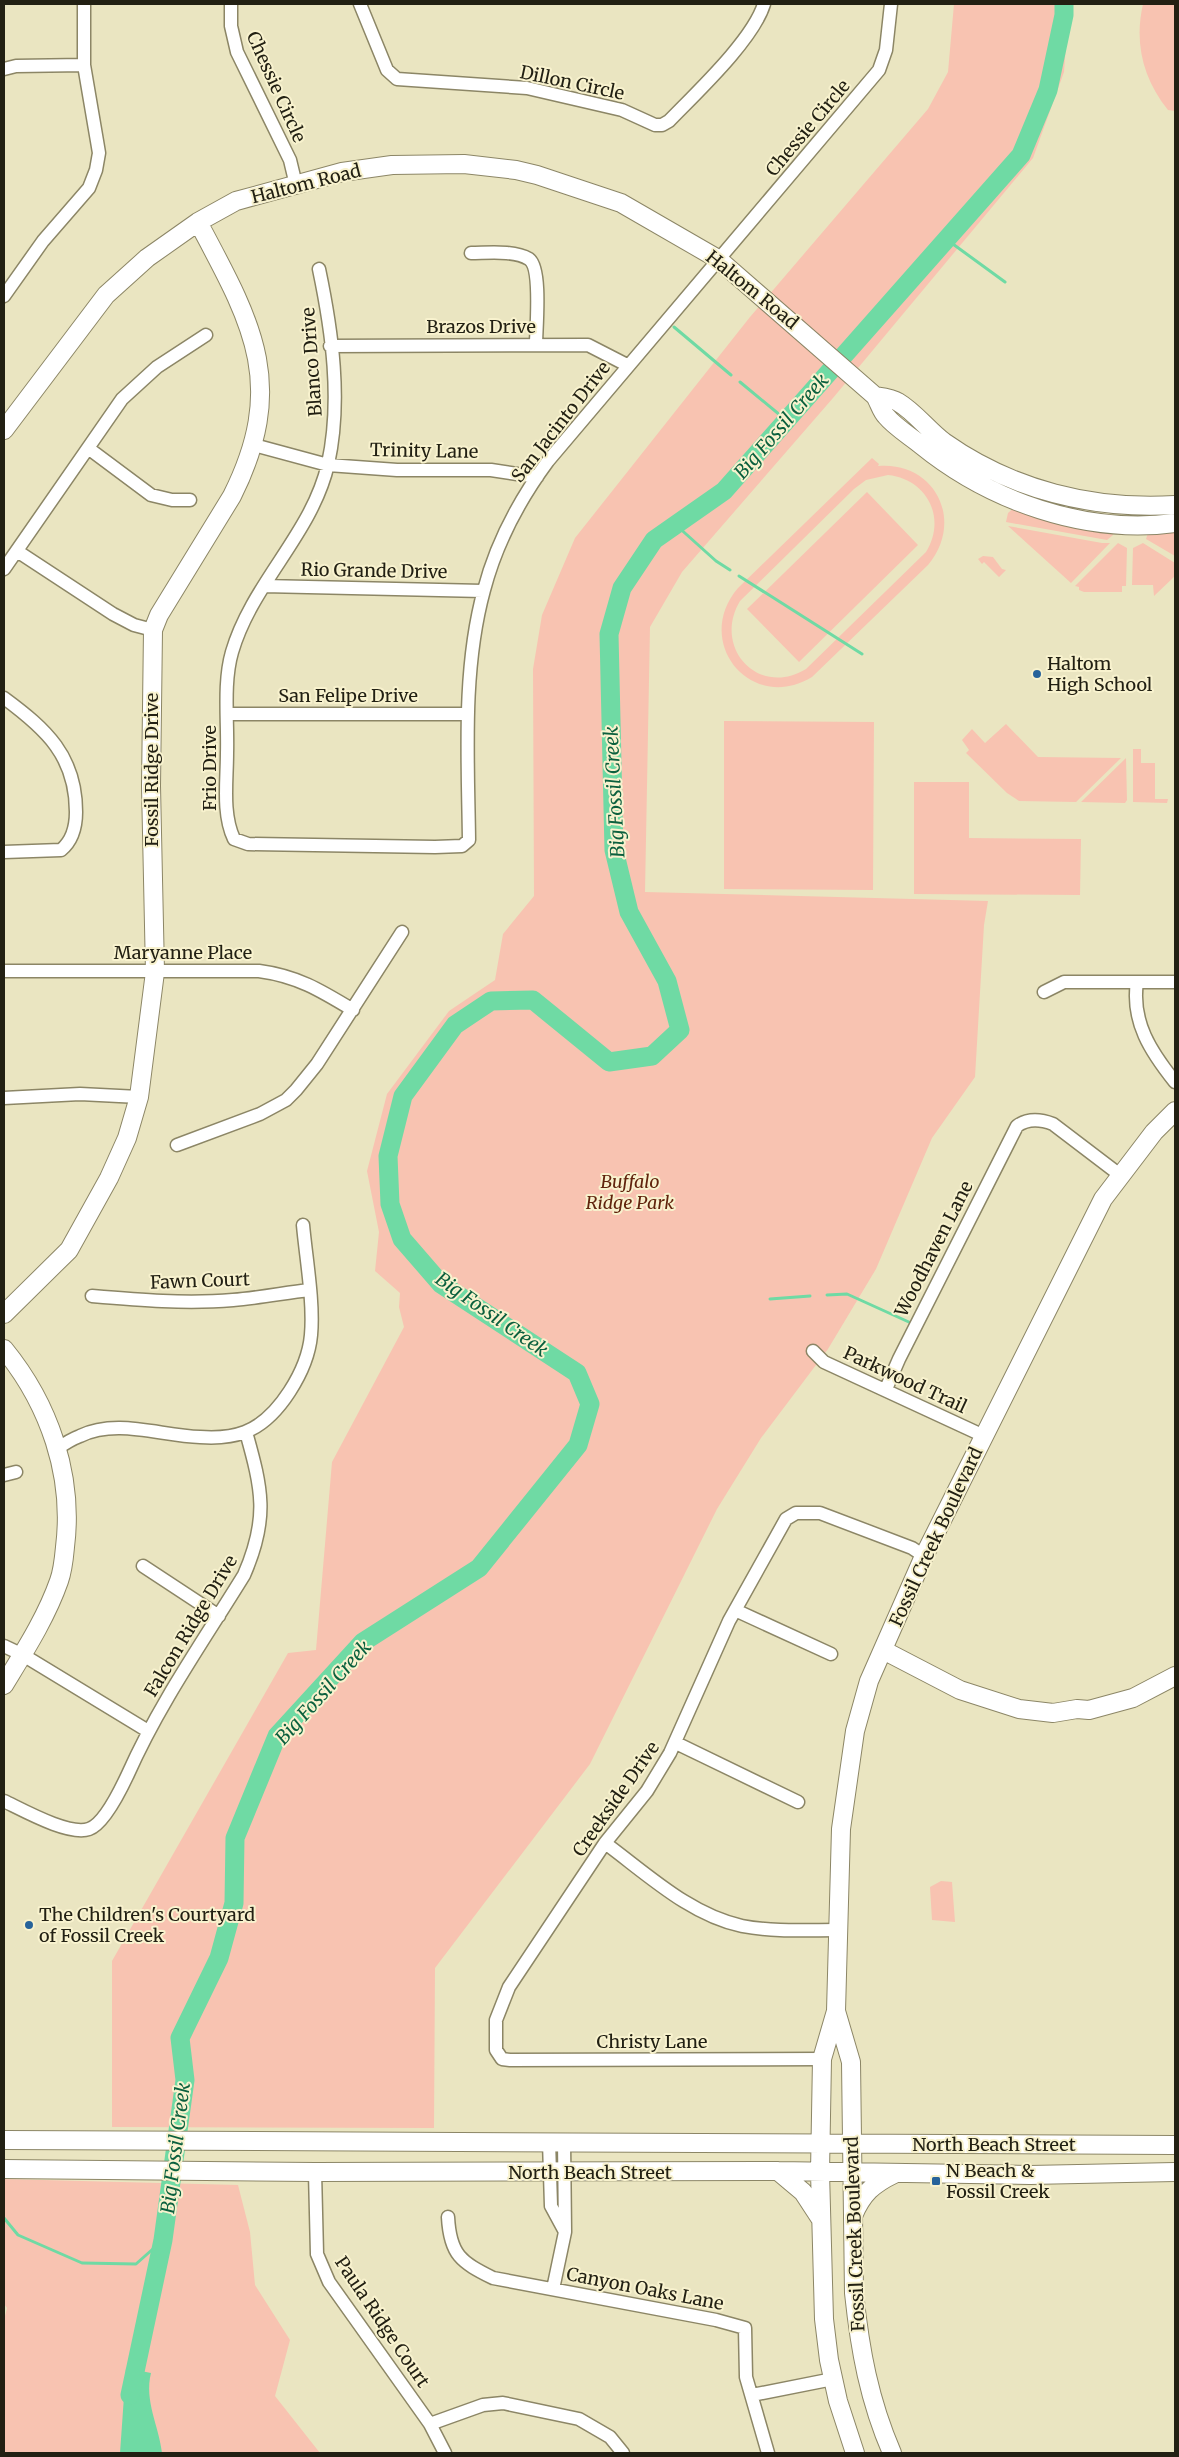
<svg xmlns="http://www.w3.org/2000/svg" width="1179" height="2457" viewBox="0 0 1179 2457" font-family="Merriweather,serif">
<rect width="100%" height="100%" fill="#eae5c1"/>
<path fill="#f8c3b1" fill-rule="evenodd" d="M954 4H1069L1064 72 1033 158 833 398 682 572 650 627 645 892 988 901 984 925 975 1077 932 1138 876 1269 828 1349 761 1438 717 1509 590 1764 435 1968 434 2128 112 2127V1961L288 1653 316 1650 332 1462 404 1327 399 1307 400 1293 375 1271 379 1232 367 1171 387 1094 449 1011 495 980 503 934 534 896 533 669 542 615 575 538 750 317 928 109 948 72Z
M1143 4H1175V111L1168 110C1143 79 1134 43 1143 4Z
M872 458 879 464 878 466C935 461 965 521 928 565L812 677C751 714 692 642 738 588ZM888 475C927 479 947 518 926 552L806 669C759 698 712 648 740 601L854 489 866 480Z
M867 492 918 545 799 662 747 609Z
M1015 507 1112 532 1113 535 1107 540 1006 522 1008 513Z
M1008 526 1102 543H1110L1071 583Z
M1175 528V556L1146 539 1149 530Z
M1118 543 1127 548 1126 586H1122V592H1084L1079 590V587L1075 586Z
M1143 543 1175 563V576L1154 596 1153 585H1132L1133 548Z
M983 556 993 557 1002 569 1006 570 999 577 984 562 982 564 978 559Z
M724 721 874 722 873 890 724 889Z
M1006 724 1038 757 1121 758 1076 802 1019 801 1007 793 966 753 969 750 962 740 972 729 985 743Z
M1133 749H1141V763H1155V799H1168L1167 803 1133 802Z
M1126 758 1127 800 1125 803 1081 802Z
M914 782H969V838L1081 839 1080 895 914 894Z
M941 1881 952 1882 955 1922 932 1920 930 1887Z
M4 2179 238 2185 250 2232 255 2285 290 2340 275 2396 320 2453H4V2320L7 2308 4 2304Z"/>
<path fill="#6fdaa4" d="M126 2368 151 2373C144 2401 159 2426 162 2453H120Z"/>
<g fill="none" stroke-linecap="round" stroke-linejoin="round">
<path stroke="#6fdaa4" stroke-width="3" d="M946 239 1005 282
M674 327 731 375
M740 382 786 420
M676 525 716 561 730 570
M739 576 862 654
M827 1295 847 1294 911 1323
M770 1299 810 1296
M4 2218 18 2235 82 2263 136 2264 163 2240"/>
<path stroke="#6fdaa4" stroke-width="19" d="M130 2395 163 2240 185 2080 180 2038 219 1958 234 1903 235 1838 277 1736 363 1642 479 1568 578 1445 590 1404 577 1373 441 1284 402 1239 390 1204 388 1156 403 1096 455 1025 491 1001 533 1000 609 1062 652 1056 680 1030 667 981 629 912 614 850 609 634 622 588 654 540 724 491 1021 155 1048 90 1064 15V4"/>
<g stroke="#8c8666" stroke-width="15">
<path id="street" d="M231 4V26L237 52 290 160 296 185
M360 4 387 70 397 79 527 88 622 110 655 125H662L669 121C696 93 753 40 764 4
M4 69 16 66 84 65
M471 253C488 253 514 250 529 259 542 268 536 329 536 344
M319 269C332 331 342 401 328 464 312 534 252 583 232 652 223 683 228 721 227 753 227 781 222 814 234 839L248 844 435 847 462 846 469 840C468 759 462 670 484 590 496 544 520 499 548 461L879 70 886 50 891 4
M4 296 43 241 89 188 96 170 99 153 97 141 84 65V4
M330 346 588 345 627 365
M254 445 328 465 397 470H491L537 477
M88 448 151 495 172 500H190
M17 551 113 614 134 625 153 630
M4 569 122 399 157 367 206 335
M264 586 483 591
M4 698C46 729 76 756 76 812 76 826 72 841 61 850L4 852
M228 714H468
M4 971H259C297 976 320 990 353 1010
M1137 982C1131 1022 1151 1052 1175 1082
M1044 992 1064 982H1175
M4 1098 80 1094 139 1097
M177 1145 260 1114 286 1100 296 1090 317 1064 402 932
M92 1296C139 1300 186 1304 233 1300 258 1298 284 1293 309 1290
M813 1351 824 1362 984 1436
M886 1389 899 1359 1017 1126C1028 1118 1040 1119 1053 1124L1120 1175
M57 1449C64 1444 72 1439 80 1436 117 1418 161 1436 200 1437 214 1438 232 1437 245 1432 279 1419 308 1369 311 1335 314 1302 306 1258 303 1225
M4 1475 16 1472
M143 1566 219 1616
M735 1610 831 1654
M4 1646 23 1655 148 1731
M676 1743 798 1802
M4 1801C23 1810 69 1836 89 1829 104 1824 121 1789 128 1774 159 1704 204 1640 244 1575 269 1518 262 1489 246 1432
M605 1843C647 1874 690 1915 742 1926 773 1932 806 1930 838 1930
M822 2059 510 2060 502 2059 496 2050V2020L509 1987 605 1843 647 1791 670 1753 729 1621 786 1519 796 1513H820L912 1548 924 1556
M549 2141 551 2206 564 2230
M315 2172 317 2254 329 2282 430 2424 445 2453
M448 2217C450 2255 461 2262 493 2278L716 2320 745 2328 746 2377 768 2453
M553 2289 565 2232 564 2141
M752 2395 833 2379
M430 2424 483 2405 503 2403 579 2419 610 2437 623 2453"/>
</g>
<g stroke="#8c8666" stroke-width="20">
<path id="secondary" d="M875 396C882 397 892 398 898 402 915 412 928 430 944 442 1012 490 1093 510 1175 505
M4 430 106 295 147 258 198 222 236 201 342 172 392 165 464 164 516 170 537 175 621 203 718 259 875 396C879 402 881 411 886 416 895 427 910 436 921 445 990 501 1085 535 1175 523
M4 1314 69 1250 109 1178 127 1138 139 1097 155 972 151 786 153 630 159 615 232 496C288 384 252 323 198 222
M4 1349C49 1404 74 1475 65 1547 64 1558 63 1570 59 1581 46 1618 24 1652 4 1685
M883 1650 960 1690 1019 1709 1053 1713 1077 1709 1089 1710 1133 1698 1175 1676
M836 2011 851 2062 854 2293C860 2350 869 2400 892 2453
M4 2140 1175 2145
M4 2169 315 2172 778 2171 1030 2175 1175 2172
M778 2171 803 2192 820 2218
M853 2216C862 2194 873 2184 894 2174
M855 2453 838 2401 829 2360 824 2319 820 2172 822 2059 836 2011 841 1829 855 1731 869 1681 924 1556 1103 1199 1154 1132 1175 1111"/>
</g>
<use href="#street" stroke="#fff" stroke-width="12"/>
<use href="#secondary" stroke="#fff" stroke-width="18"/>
</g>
<g fill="#27639a" stroke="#f8f2ce" stroke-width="2">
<circle cx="1037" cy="674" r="5"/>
<circle cx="29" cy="1925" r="5"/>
<rect x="931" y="2176" width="10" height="10" rx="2.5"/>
</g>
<g text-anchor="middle" stroke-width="4" stroke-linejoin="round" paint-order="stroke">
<g font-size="18" fill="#222013" stroke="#f8f2ce">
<text transform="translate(572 83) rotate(12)" y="6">Dillon Circle</text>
<text transform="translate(276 87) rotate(66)" y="6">Chessie Circle</text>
<text transform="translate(808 128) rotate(-50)" y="6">Chessie Circle</text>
<text transform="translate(306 184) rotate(-14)" y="6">Haltom Road</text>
<text transform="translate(752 290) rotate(39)" y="6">Haltom Road</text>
<text x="481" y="333">Brazos Drive</text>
<text transform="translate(312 362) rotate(-94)" y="6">Blanco Drive</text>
<text transform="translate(561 422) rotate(-52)" y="6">San Jacinto Drive</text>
<text transform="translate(424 451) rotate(1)" y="6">Trinity Lane</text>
<text transform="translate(374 571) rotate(1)" y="6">Rio Grande Drive</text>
<text x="348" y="702">San Felipe Drive</text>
<text transform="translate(210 768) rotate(-90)" y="6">Frio Drive</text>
<text transform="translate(152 770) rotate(-90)" y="6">Fossil Ridge Drive</text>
<text x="183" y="959">Maryanne Place</text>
<text transform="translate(934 1249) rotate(-63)" y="6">Woodhaven Lane</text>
<text transform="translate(200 1281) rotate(-2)" y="6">Fawn Court</text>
<text transform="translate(905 1380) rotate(25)" y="6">Parkwood Trail</text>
<text transform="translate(936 1537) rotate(-65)" y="6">Fossil Creek Boulevard</text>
<text transform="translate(191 1626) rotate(-59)" y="6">Falcon Ridge Drive</text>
<text transform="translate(616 1799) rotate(-55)" y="6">Creekside Drive</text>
<text x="652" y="2048">Christy Lane</text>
<text x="994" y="2151">North Beach Street</text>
<text x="590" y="2179">North Beach Street</text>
<text transform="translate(855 2234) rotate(-92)" y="6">Fossil Creek Boulevard</text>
<text transform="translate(645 2289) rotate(11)" y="6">Canyon Oaks Lane</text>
<text transform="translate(382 2322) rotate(56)" y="6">Paula Ridge Court</text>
</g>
<g font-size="18" fill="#222013" stroke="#f8f2ce" text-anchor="start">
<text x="1047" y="670">Haltom<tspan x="1047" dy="21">High School</tspan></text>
<text x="39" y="1921">The Children's Courtyard<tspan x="39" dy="21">of Fossil Creek</tspan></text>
<text x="946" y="2177">N Beach &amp;<tspan x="946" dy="21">Fossil Creek</tspan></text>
</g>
<g font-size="18" font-style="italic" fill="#61240d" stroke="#f8f2ce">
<text x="630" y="1188">Buffalo<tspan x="630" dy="21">Ridge Park</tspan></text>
</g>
<g font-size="19" font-style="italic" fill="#0b603e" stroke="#f8f2ce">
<text transform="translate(781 426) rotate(-49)" y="7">Big Fossil Creek</text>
<text transform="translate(614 792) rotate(-93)" y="7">Big Fossil Creek</text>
<text transform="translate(492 1314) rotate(35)" y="7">Big Fossil Creek</text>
<text transform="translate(323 1692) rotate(-48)" y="7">Big Fossil Creek</text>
<text transform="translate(175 2148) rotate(-83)" y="7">Big Fossil Creek</text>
</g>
</g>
<rect width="1179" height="2457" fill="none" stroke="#222013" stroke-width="10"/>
</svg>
